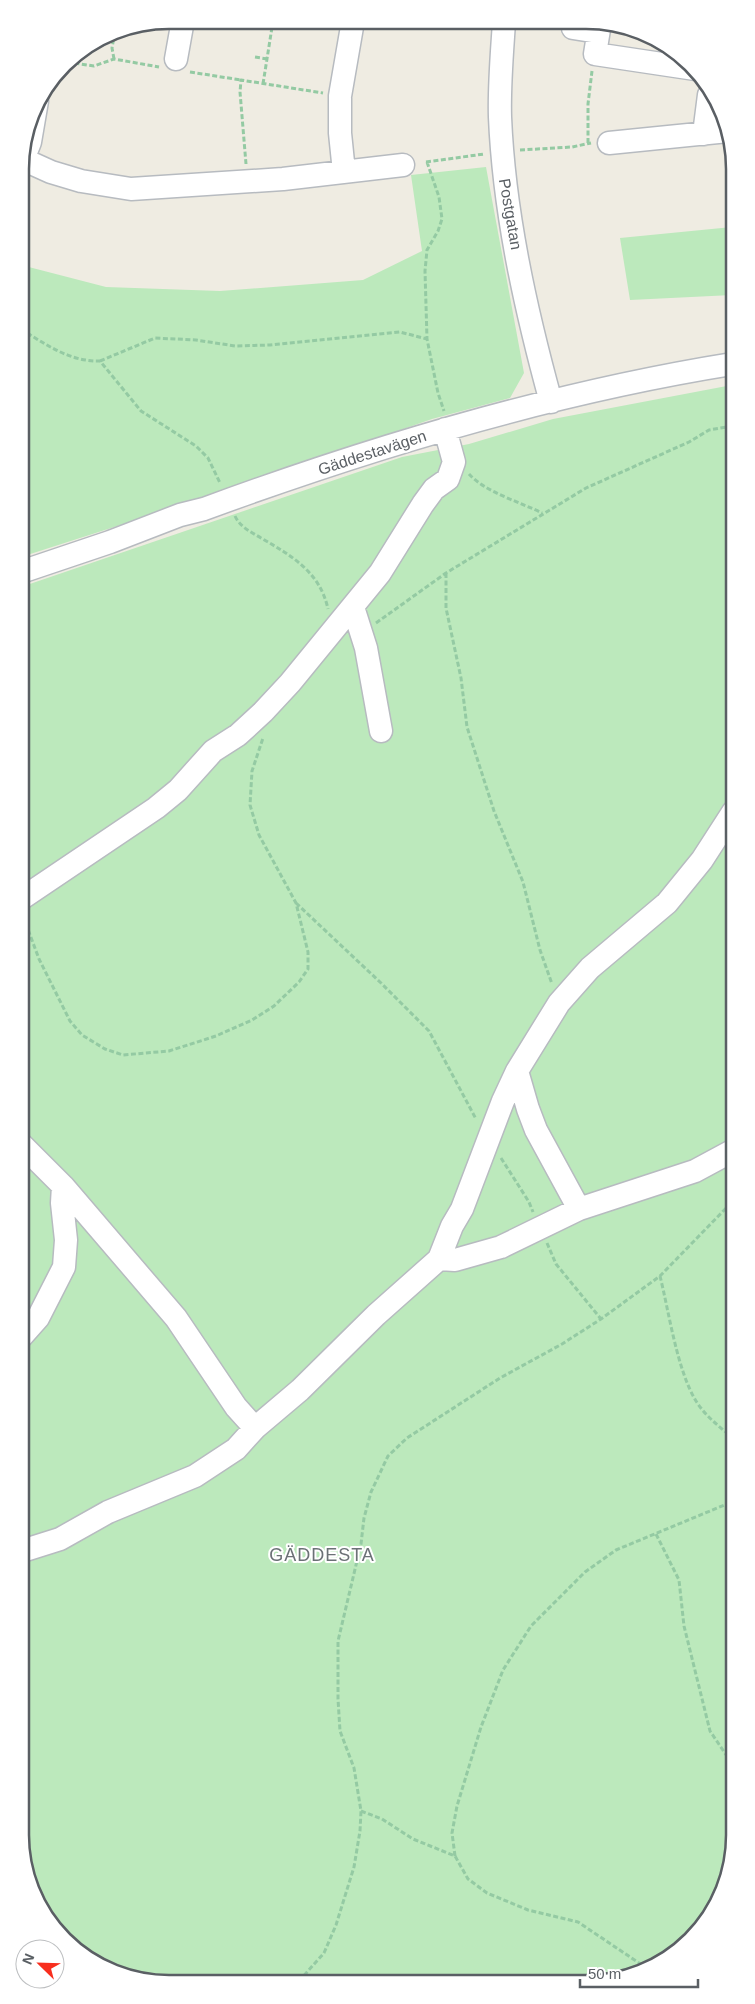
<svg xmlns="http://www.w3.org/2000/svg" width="755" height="2004" viewBox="0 0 755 2004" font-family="Arial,sans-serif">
<rect width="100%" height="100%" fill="#efece2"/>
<path fill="#bce9bc" d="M486 167 524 373 510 398 432 419 223 492 21 557V265L106 287 220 291 363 280 422 251 411 175Z
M732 227V295L630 300 620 238Z
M732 385 735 1845 724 1892 698 1933 661 1964 616 1981H140L102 1969 64 1941 40 1910 23 1865 21 587 402 457 469 444 553 419Z"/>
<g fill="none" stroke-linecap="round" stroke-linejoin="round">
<g stroke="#b7bbc0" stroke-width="25">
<path id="minor" d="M504 22C502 53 499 86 500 117 504 213 526 311 551 402
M600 23 595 54 695 69
M573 28 598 32
M176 59 183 20
M704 134 709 95
M609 143 728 131
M20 158 51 172 81 181 131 189 283 179 403 165
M23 160 30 142 37 101
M344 172 340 133V96L353 21
M21 572 110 542 180 515 204 509C375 446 551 393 732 364
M353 607 366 648 381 731
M21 899 156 808 178 790 213 751 238 735 263 712 290 683 380 573 423 504 434 489 448 479 454 462 445 429
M517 1071 528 1109 536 1130 579 1209
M22 1145 63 1186 176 1318 236 1407 255 1428
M439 1259 455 1260 501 1247 579 1209 695 1171 734 1150
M22 1336 38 1318 64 1267 66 1240 62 1203 63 1186
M22 1551 60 1539 108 1512 195 1476 236 1449 255 1428 300 1390 376 1315 439 1259 452 1226 462 1209 503 1101 517 1071 559 1003 590 968 667 903 702 860 733 812"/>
</g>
<path stroke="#94caa3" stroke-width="3" stroke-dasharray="5 2.5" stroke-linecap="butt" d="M114 33 121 34
M255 57 267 59
M114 59 112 48 115 31
M67 62 94 66 114 59 159 67
M190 72 241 80
M263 84 273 21
M588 143V104L592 71
M520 150 572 147 591 143
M426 162 484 154
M427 162 439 197 442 219 438 231 427 250 425 271 427 339 438 393 444 411
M246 164 240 92 241 80 323 93
M21 329C45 344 70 362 100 361L141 411 196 446 208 458 220 483
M100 361 155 338 196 340 235 346 270 345 400 332 427 339
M469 474C485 492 520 502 542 513
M235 516C240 527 251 532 261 538 292 556 320 572 328 609
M446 573V608L461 678 467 727 494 811 523 882 540 950 552 984
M376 623 446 573 586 488 689 442 709 430 733 426
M296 903 381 983 429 1031 476 1119
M23 916 39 959 70 1021 82 1035 105 1049 123 1055 169 1051 216 1036 252 1020 274 1006 299 982 308 969V952L296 903 259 835 250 805 252 771 263 738
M501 1158 529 1202 533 1212
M547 1243 556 1264 601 1319
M660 1276C669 1312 677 1370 696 1401 706 1417 720 1427 734 1439
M656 1534 679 1580 684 1626 710 1731 735 1768
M361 1811 382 1819 413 1839 455 1856 468 1879 487 1893 528 1910 578 1922 648 1969
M455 1856 452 1833 457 1806 481 1727 503 1670 531 1626 585 1572 616 1550 734 1501
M299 1981 324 1953 336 1925 354 1867 360 1831 361 1811 354 1768 340 1731 338 1699V1641L361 1544 364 1518 371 1492 388 1456 407 1438 500 1378 562 1344 601 1319 660 1276 734 1200"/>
<use href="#minor" stroke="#fff" stroke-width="22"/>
</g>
<g text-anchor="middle" stroke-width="4" stroke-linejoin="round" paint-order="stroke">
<g font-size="16" fill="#5a5f64" stroke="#fff">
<text transform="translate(511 214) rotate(80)" y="6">Postgatan</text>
<text transform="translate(372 452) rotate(-18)" y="6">Gäddestavägen</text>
</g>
<g font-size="18" letter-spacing="1" fill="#6b7176" stroke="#fff">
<text x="322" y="1561">GÄDDESTA</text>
</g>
</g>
<path d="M0 0H755V2004H0ZM169 29H586A140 140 0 0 1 726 169V1835A140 140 0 0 1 586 1975H169A140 140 0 0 1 29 1835V169A140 140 0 0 1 169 29Z" fill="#fff" fill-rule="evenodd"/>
<path fill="none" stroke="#5a5f64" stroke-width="2.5" d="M169 29H586A140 140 0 0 1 726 169V1835A140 140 0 0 1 586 1975H169A140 140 0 0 1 29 1835V169A140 140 0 0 1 169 29Z"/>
<g transform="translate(40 1964) rotate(293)"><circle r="24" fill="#ffffff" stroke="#bdbfc1"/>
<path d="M0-4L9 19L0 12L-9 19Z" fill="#f82e1e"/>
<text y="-8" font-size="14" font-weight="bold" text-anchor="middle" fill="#5a5f64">N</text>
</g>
<path d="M580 1979v8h118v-8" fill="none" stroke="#5a5f64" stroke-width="2.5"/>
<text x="588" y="1979" font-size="15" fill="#5a5f64" stroke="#ffffff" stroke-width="4" paint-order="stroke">50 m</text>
</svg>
